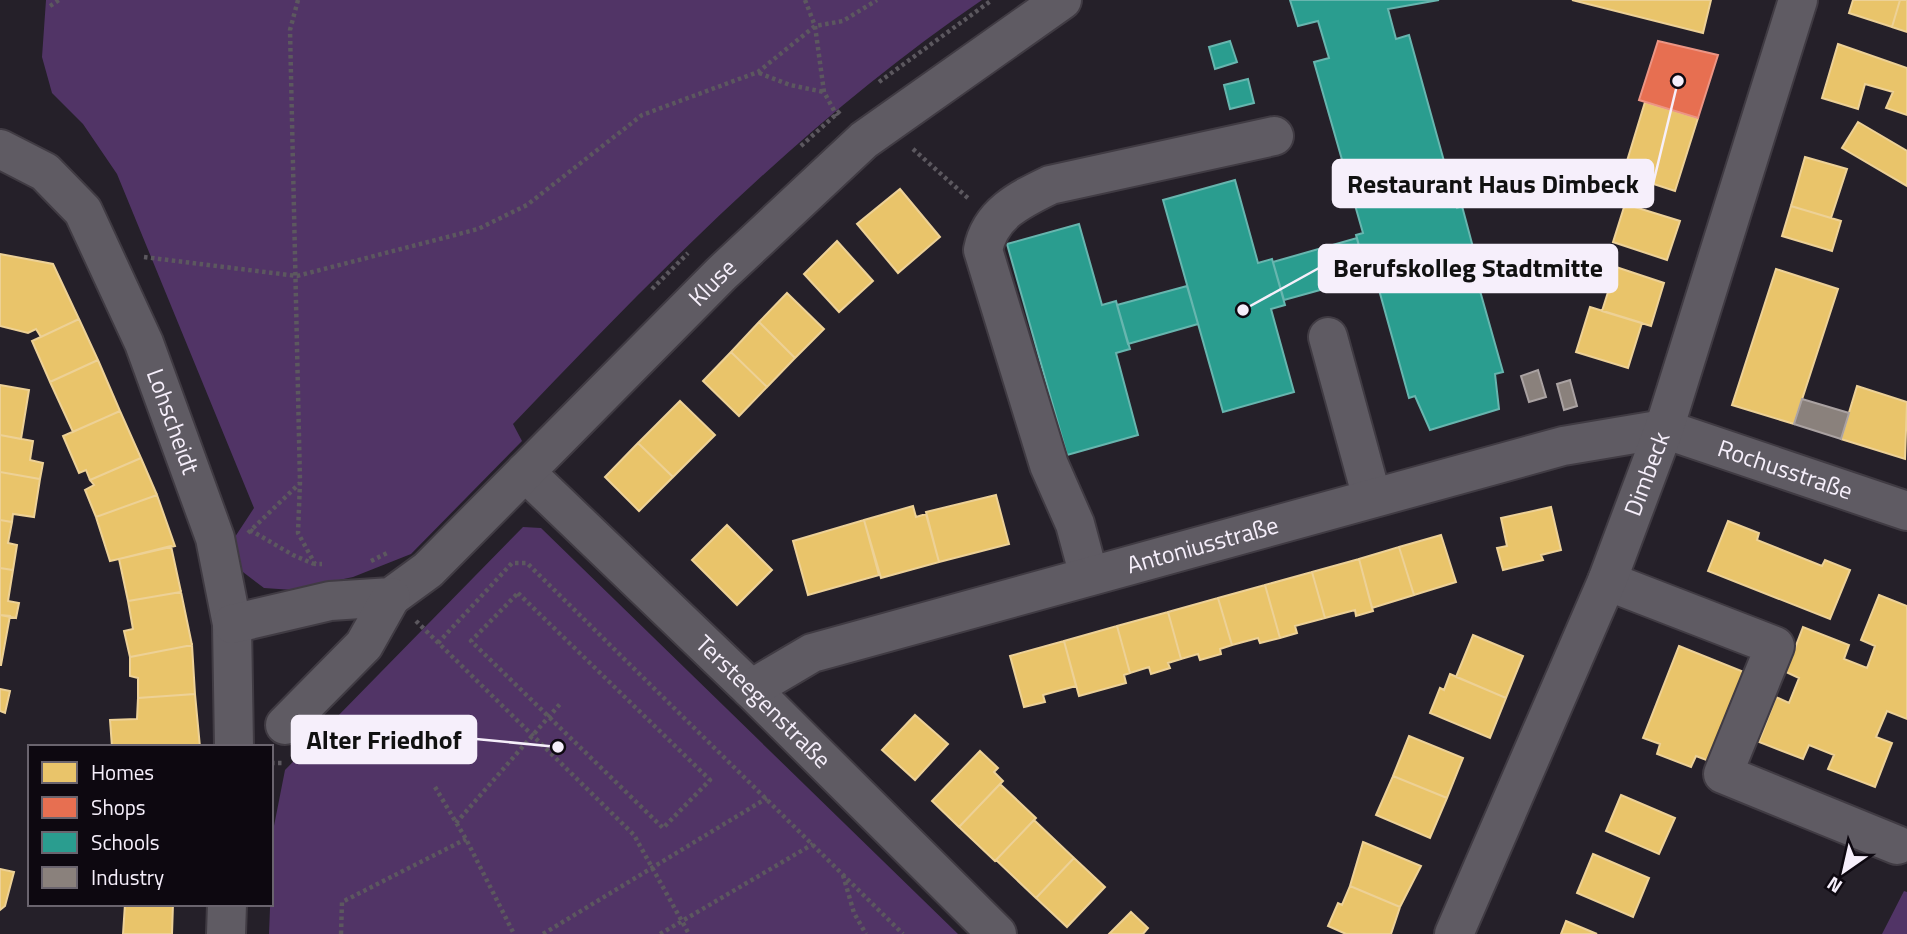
<svg xmlns="http://www.w3.org/2000/svg" width="1907" height="934" viewBox="0 0 1907 934" font-family="'Titillium Web',sans-serif">
<rect width="100%" height="100%" fill="#252029"/>
<path fill="#513466" d="M46 0H982C806 120 659 271 513 424L522 441 411 554 353 577 293 590 264 588 239 569 229 546 254 508 117 174 83 124 52 93 42 57Z
M523 527 541 528 958 934H269L273 831 285 770Z
M1904 891 1907 892V934H1882Z"/>
<path fill="#e9c46a" stroke="#edd196" stroke-width="2" d="M1572 0H1711L1703 33Z
M1853 0H1900L1892 27 1849 13Z
M1900 0H1907V32L1892 27Z
M1838 44 1907 68V115L1886 108 1893 92 1865 84 1858 109 1822 98Z
M1645 102 1698 118 1675 191 1623 174Z
M1858 122 1907 151V186L1842 148Z
M1805 157 1847 169 1831 218 1791 206Z
M900 189 940 237 898 273 857 224Z
M1625 204 1680 221 1667 260 1613 242Z
M1791 206 1841 221 1832 251 1782 236Z
M837 241 873 281 839 312 804 274Z
M0 254 53 264 79 319 41 337 36 329 28 333 0 326Z
M1616 267 1664 283 1651 326 1602 311Z
M1776 269 1838 289 1794 424 1732 405Z
M787 293 824 329 795 358 759 322Z
M1590 307 1642 323 1628 368 1576 352Z
M79 319 98 360 50 382 32 341Z
M759 322 795 358 767 387 731 352Z
M731 352 767 387 739 416 703 381Z
M98 360 120 411 73 432 50 382Z
M0 385 29 390 21 439 0 435Z
M1857 386 1907 402 1905 459 1841 439Z
M680 401 715 435 673 477 638 443Z
M120 411 141 458 90 480 86 470 79 473 63 436Z
M0 435 33 441 30 460 43 463 40 479 0 472Z
M638 443 673 477 639 511 605 477Z
M141 458 157 495 96 517 85 490 94 485 90 480Z
M0 472 40 479 34 517 13 514 12 522 0 520Z
M157 495 175 546 110 561 96 517Z
M996 495 1009 544 939 562 926 512Z
M913 506 916 517 926 514 939 562 881 578 864 520Z
M1551 507 1561 550 1541 555 1543 560 1503 570 1497 548 1507 546 1501 518Z
M0 520 12 522 8 543 17 545 13 570 0 568Z
M864 520 879 575 808 595 793 541Z
M1728 521 1759 533 1757 540 1822 566 1825 560 1850 570 1830 619 1708 571Z
M727 525 772 570 737 605 692 560Z
M1441 535 1456 582 1414 595 1399 547Z
M171 546 181 592 128 601 119 559Z
M1399 547 1414 595 1372 608 1359 559Z
M1359 559 1373 611 1356 616 1355 610 1325 618 1312 572Z
M0 568 13 570 8 601 19 603 16 618 0 615Z
M1312 572 1325 618 1295 626 1297 633 1280 638 1265 585Z
M1265 585 1280 638 1260 643 1258 638 1232 645 1218 598Z
M181 592 192 645 130 657 124 631 133 629 128 601Z
M1879 595 1907 606V719L1887 711 1876 737 1892 743 1875 787 1828 769 1834 755 1809 745 1803 759 1759 742 1776 697 1789 703 1799 678 1786 672 1803 627 1849 645 1844 659 1867 668 1875 646 1861 640Z
M1218 598 1232 645 1220 649 1221 654 1200 660 1198 654 1181 659 1168 612Z
M1168 612 1181 659 1168 663 1170 668 1151 674 1149 667 1130 673 1117 626Z
M0 615 10 616 1 665H0Z
M1117 626 1130 673 1124 675 1126 683 1079 696 1064 641Z
M1473 635 1523 656 1506 698 1456 677Z
M1064 641 1076 686 1043 695 1045 702 1024 707 1010 656Z
M192 645 195 694 138 698V678L130 676V657Z
M1679 646 1744 672 1709 761 1696 756 1691 767 1657 754 1660 744 1643 738Z
M1450 674 1506 698 1490 738 1430 713 1440 688 1444 690Z
M0 689 10 691 5 713 0 711Z
M195 694 200 747H112L110 720 137 719 138 698Z
M915 715 948 744 915 780 882 750Z
M1409 736 1463 758 1447 798 1393 776Z
M980 751 998 768 994 772 1003 781 959 827 932 801Z
M1393 776 1447 798 1430 838 1376 815Z
M1000 784 1036 818 995 861 959 827Z
M1621 795 1675 818 1659 854 1606 831Z
M1034 820 1074 858 1036 898 996 860Z
M1363 842 1421 866 1400 907 1350 886Z
M1593 854 1649 878 1633 917 1577 893Z
M1074 858 1105 887 1067 927 1036 898Z
M0 869 14 872 5 906 0 910Z
M1350 886 1400 907 1391 934H1346L1328 926 1338 903 1342 905Z
M125 904H173L172 934H123Z
M1131 912 1148 928 1143 934H1109Z
M1566 921 1597 934H1561Z"/>
<path fill="#e76f51" stroke="#ec9584" stroke-width="2" d="M1658 41 1718 55 1698 118 1639 100Z"/>
<path fill="#2a9d8f" stroke="#67b6af" stroke-width="2" d="M1290 0H1439L1388 9 1396 39 1409 35 1457 208 1462 206 1474 251 1469 252 1503 372 1495 374 1499 409 1430 430 1415 396 1409 398 1376 279 1368 281 1367 277 1356 235 1363 233 1314 62 1329 58 1318 21 1298 26Z
M1230 41 1237 62 1215 69 1209 47Z
M1248 79 1254 103 1230 109 1224 85Z
M1235 180 1258 263 1272 259 1285 305 1271 309 1294 392 1223 412 1163 200Z
M1079 224 1102 305 1116 301 1130 349 1116 353 1138 435 1067 455 1007 244Z
M1357 238 1367 277 1284 300 1273 262Z
M1187 286 1198 324 1128 344 1117 305Z"/>
<path fill="#8a817c" stroke="#aaa2a2" stroke-width="2" d="M1538 370 1546 397 1529 402 1521 376Z
M1570 380 1577 406 1564 410 1557 384Z
M1802 399 1849 413 1841 439 1794 424Z"/>
<g fill="none" stroke-linecap="round" stroke-linejoin="round">
<g stroke="#403b43" stroke-width="42">
<g id="minor">
<path id="s1" d="M0 149 45 172 83 211 144 343 215 538 232 624 234 747"/>
<path d="M1328 337 1372 498"/>
<path id="s2" d="M525 472 751 689 997 934"/>
<path d="M1089 576 1075 524 1049 465 983 250C990 214 1019 200 1050 185L1274 136"/>
<path d="M1607 581 1775 646 1723 774 1897 845"/>
<path id="s3" d="M232 624 330 601 391 597 428 570 721 274 864 140 1062 0"/>
<path id="s4" d="M751 689 812 653 1563 446 1664 429 1907 511"/>
<path d="M285 725 364 645 391 597"/>
<path d="M226 934 227 904"/>
<path id="s5" d="M1454 934 1607 581 1664 429 1798 0"/>
</g>
</g>
<path stroke="#5c585f" stroke-width="4.5" stroke-dasharray="3.5 3.5" stroke-linecap="butt" d="M298 0 290 30 300 482 298 533 315 564H322
M805 0 815 26 824 92 837 116
M50 6 59 0
M759 73 790 85 824 92
M879 82 992 0
M801 146 841 110
M913 149 969 199
M144 257 297 276 478 229 527 205 642 115 758 72 815 26 843 21 877 0
M652 289 688 253
M250 530 293 555 314 564
M248 533 300 483
M371 561 389 552
M518 593 710 780 663 828 471 641Z
M416 621 634 835 689 934
M438 643 512 563H527L903 934
M271 763H284
M435 787 466 839 514 934
M456 823 560 704
M843 875 854 913 866 934
M341 934 342 902 466 839
M543 934 767 798
M660 934 813 844"/>
<use href="#minor" stroke="#5f5b63" stroke-width="38"/>
</g>
<g text-anchor="middle" stroke-width="7" stroke-linejoin="round" paint-order="stroke">
<g font-size="24" fill="#f6effb" stroke="#0d0810">
<text dy="8" stroke="none"><textPath href="#s3" startOffset="612">Kluse</textPath></text>
<text dy="8" stroke="none"><textPath href="#s1" startOffset="334">Lohscheidt</textPath></text>
<text dy="8" stroke="none"><textPath href="#s4" startOffset="1080">Rochusstraße</textPath></text>
<text dy="8" stroke="none"><textPath href="#s5" startOffset="499">Dimbeck</textPath></text>
<text dy="8" stroke="none"><textPath href="#s4" startOffset="476">Antoniusstraße</textPath></text>
<text dy="8" stroke="none"><textPath href="#s2" startOffset="331">Tersteegenstraße</textPath></text>
</g>
</g>
<path fill="none" stroke="#f6effb" stroke-width="2.5" d="M1678 81L1653 184M1243 310L1319 268M558 747L476 739"/>
<g fill="#f6effb" stroke="#0d0810" stroke-width="2.5">
<circle cx="1678" cy="81" r="7"/>
<circle cx="1243" cy="310" r="7"/>
<circle cx="558" cy="747" r="7"/>
</g>
<g fill="#f6effb" stroke="#f6effb" stroke-width="2.5">
<rect x="1333" y="160" width="320" height="47" rx="7"/>
<rect x="1319" y="245" width="298" height="47" rx="7"/>
<rect x="292" y="716" width="184" height="47" rx="7"/>
</g>
<g font-size="26" text-anchor="middle" font-weight="bold" fill="#111">
<text x="1493" y="193">Restaurant Haus Dimbeck</text>
<text x="1468" y="277">Berufskolleg Stadtmitte</text>
<text x="384" y="749">Alter Friedhof</text>
</g>
<rect x="28" y="745" width="245" height="161" fill="#0d0810" stroke="#6a646e" stroke-width="2"/>
<rect x="42" y="762" width="35" height="21" fill="#e9c46a" stroke="#6a646e" stroke-width="2"/>
<text x="91" y="780" font-size="21" fill="#f6effb">Homes</text>
<rect x="42" y="797" width="35" height="21" fill="#e76f51" stroke="#6a646e" stroke-width="2"/>
<text x="91" y="815" font-size="21" fill="#f6effb">Shops</text>
<rect x="42" y="832" width="35" height="21" fill="#2a9d8f" stroke="#6a646e" stroke-width="2"/>
<text x="91" y="850" font-size="21" fill="#f6effb">Schools</text>
<rect x="42" y="867" width="35" height="21" fill="#8a817c" stroke="#6a646e" stroke-width="2"/>
<text x="91" y="885" font-size="21" fill="#f6effb">Industry</text>
<g transform="translate(1844 871) rotate(214)" stroke="#0d0810" stroke-width="5" paint-order="stroke">
<path d="M0-5L12 26L0 18L-12 26Z" fill="#f6effb"/>
<text y="-10" font-size="19" font-weight="bold" text-anchor="middle" fill="#f6effb">N</text>
</g>
</svg>
